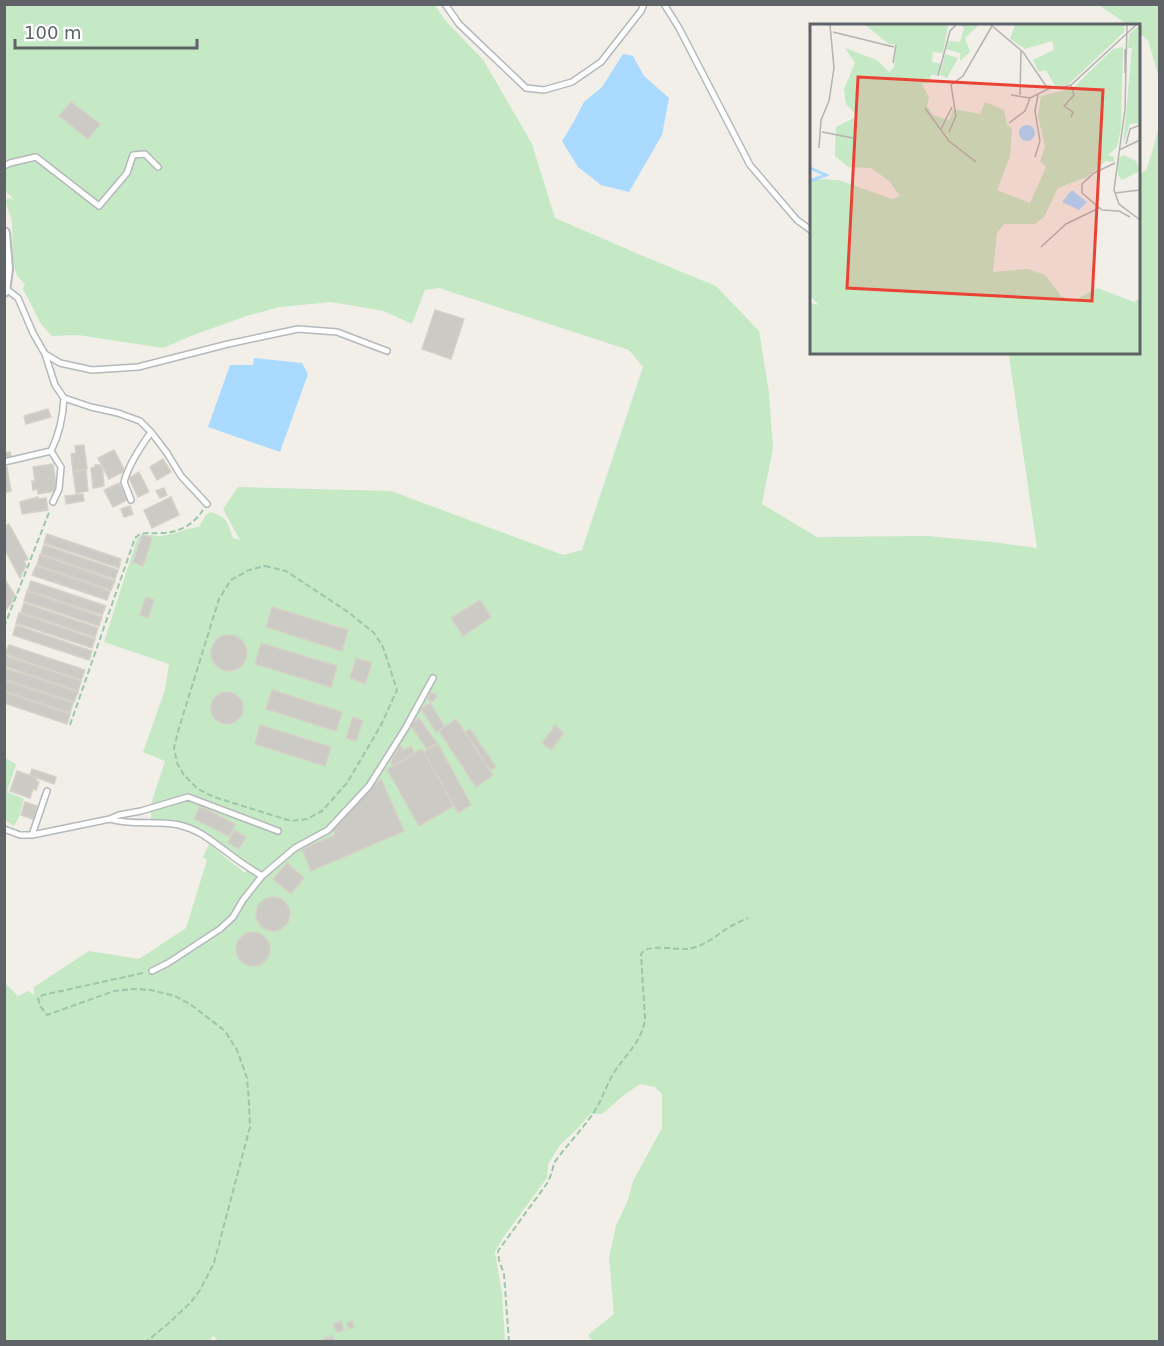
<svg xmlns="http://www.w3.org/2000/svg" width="1164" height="1346" viewBox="0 0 1164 1346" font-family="'DejaVu Sans',sans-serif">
<rect width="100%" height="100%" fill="#f1efe8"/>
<path fill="#c5e8c5" d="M4 5H435L444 19 484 61 532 144 555 218 643 256 716 286 759 331 769 393 773 448 762 504 817 537 927 536 993 542 1037 548 1009 356 1010 353 1138 352 1139 175 1147 169 1159 127V1341H592L588 1335 614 1314 609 1257 616 1226 628 1200 633 1181 662 1128V1094L655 1087 640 1084 624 1095 602 1114H590L579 1127 560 1145 548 1164 547 1178 502 1239 495 1252 502 1294 505 1341 220 1342 213 1336 208 1342 5 1341V983L18 996 28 991 34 995V987L89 951 139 959 186 928 207 860 203 857 209 844 245 873 250 866 228 852 201 830 183 823 151 819V804L165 761 143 752 165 690 169 664 104 642 137 539C144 532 151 536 160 536 174 535 186 528 199 527L206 515 210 512C228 517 227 522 233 538L240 540 223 509 238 487 391 491 563 555 582 550 643 367 629 350 439 288 425 290 412 324 384 311 331 302 280 307 246 316 191 336 163 348 78 335 52 336 41 324 23 289 25 284 17 276 13 263 12 221 5 200 10 198 15 201 4 189Z
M1099 5H1159V78L1148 40 1139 33 1138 26 1128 25Z
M5 758 16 764 7 792 24 799 19 817 14 826 5 820Z"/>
<path fill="#aadaff" d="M623 54 633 56 644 76 669 98 662 135 629 192 601 185 578 167 562 141 573 123 584 102 602 87Z
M254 358 302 363 308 374 280 452 208 427 230 365H253Z"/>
<path fill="#cccac5" stroke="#d6d1c6" stroke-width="1.5" d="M71 102 100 124 88 139 59 116Z
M435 310 464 319 451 359 422 349Z
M48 409 51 417 26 424 24 416Z
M84 445 87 469 73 471 71 454 76 453 75 446Z
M114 450 125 471 109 479 98 458Z
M10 452 12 458 4 460V453Z
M163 459 171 472 157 480 150 467Z
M53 464 57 491 38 494 37 489 33 490 32 481H35L33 467Z
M95 465H102L104 486 93 488 91 468 95 467Z
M7 467 11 491 4 493V468Z
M86 470 88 491 76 493 73 472Z
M139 472 149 492 138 497 129 478Z
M119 483 127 500 113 507 104 490Z
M164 488 167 495 160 498 156 491Z
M83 494 84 501 66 504 65 496Z
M38 497V499L46 498 48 510 22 514 20 502Z
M171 497 179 515 152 528 144 510Z
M130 506 133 514 124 517 121 509Z
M9 524 28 559 24 561 26 565 20 578 4 548V527Z
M47 534 121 559 119 568 44 543Z
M142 535 152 538 143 566 133 562Z
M44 545 118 570 115 579 41 554Z
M40 555 115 581 111 590 37 565Z
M36 566 110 591 107 600 32 575Z
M4 578 16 597 12 599 13 601 4 612Z
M31 581 106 606 102 615 28 590Z
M27 591 102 617 99 626 24 601Z
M146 597 154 600 148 618 140 615Z
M480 600 491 617 463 636 451 618Z
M24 603 98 628 95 637 21 612Z
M272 607 348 630 342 651 266 627Z
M19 613 95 639 92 648 16 623Z
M16 625 92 651 89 660 13 635Z
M211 653a18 18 0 1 1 36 0a18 18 0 1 1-36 0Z
M261 643 337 666 331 687 255 664Z
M9 645 85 670 81 680 5 654Z
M5 656 81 681 78 691 4 666Z
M356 658 372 663 365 684 350 678Z
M4 668 78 692 74 702 4 679Z
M4 680 73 703 70 713 4 691Z
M272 690 342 712 336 731 266 709Z
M211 708a16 16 0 1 1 32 0a16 16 0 1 1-32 0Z
M4 692 70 714 67 724 4 703Z
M431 692 437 695 433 702 428 699Z
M430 703 444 726 436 732 421 709Z
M353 717 363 721 356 741 346 738Z
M419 718 437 743 427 749 410 725Z
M456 719 493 775 476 787 439 731Z
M260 725 331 747 325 766 255 744Z
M555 725 564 733 551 750 542 743Z
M470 729 496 767 490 770 465 732Z
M438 744 471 805 458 813 424 752Z
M400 746H401L404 750 411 746 415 754 393 766 391 761Z
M422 749 454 806 419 826 387 769Z
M32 769 56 777 54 784 30 775Z
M17 771 37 778 36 781 39 782 36 790 33 789 30 798 10 791Z
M381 779 404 831 311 871 302 849 335 835 332 827Z
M25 802 37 806 33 819 21 815Z
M200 806 235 824 229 836 194 819Z
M234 830 246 837 239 849 228 843Z
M287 863 304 878 291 894 273 879Z
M256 914a17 17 0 1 1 34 0a17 17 0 1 1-34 0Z
M236 949a17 17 0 1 1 34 0a17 17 0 1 1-34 0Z
M341 1321 344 1330 337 1332 333 1324Z
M352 1321 354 1327 349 1329 347 1323Z
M333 1336 335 1342H323V1339Z"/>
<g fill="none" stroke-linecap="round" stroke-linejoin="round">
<g stroke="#b5b8bc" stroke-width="8">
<path id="service" d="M445 4 459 24 526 88 544 90 572 82 601 62 641 11 644 4
M664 4 679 28 750 165 797 220 812 231
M4 166 10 163 36 157 99 206 127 173 133 155 145 154 158 167
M5 288 18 298 33 333 45 354 55 385 64 398 91 407 118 413 140 421 151 432 167 453 181 476 207 504
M45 354 60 363 92 370 138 367 228 344 298 329 337 332 387 351
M51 451C59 435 63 417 64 398
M51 451 61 467 59 489 53 502
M4 462 51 451
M131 500 124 482C129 464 140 448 151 432
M110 819C131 826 156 820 179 825 200 830 210 840 227 852 238 861 249 868 262 876
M4 829 20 835H32L110 819 119 815 141 811 188 797 278 831
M32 835 47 791
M152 971 168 963 220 929 233 917 243 900 262 876 295 848 328 830 369 786 405 729 433 678"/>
</g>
<g stroke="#b5b8bc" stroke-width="14">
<path id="minor" d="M4 233 7 269 4 291"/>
</g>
<path stroke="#9cc7a9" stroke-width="2" stroke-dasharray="6 3" stroke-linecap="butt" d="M265 566 286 571 348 612 374 633 383 647 397 690 381 725 347 783 322 811 307 819 291 821 214 797 198 789 184 775 177 763 174 748 179 728 219 599 231 580 249 570Z
M4 627 50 510
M70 725 135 538 140 534C147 532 153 534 160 533 179 533 193 525 203 510
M143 973 43 995 38 998 40 1006 47 1015 114 991 134 989 151 990 175 996 190 1004 225 1031 237 1050 247 1078 249 1103 250 1127 214 1263 200 1290 191 1302 170 1322 146 1342
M509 1342 504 1274 499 1260 498 1251 548 1182 552 1172 554 1163C567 1145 582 1130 594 1112 602 1100 606 1086 613 1074 625 1055 642 1042 645 1019L641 954C647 943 674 950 685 949 704 948 716 935 731 926 737 923 743 920 748 918"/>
<use href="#service" stroke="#fff" stroke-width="5"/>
<use href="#minor" stroke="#fff" stroke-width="10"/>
</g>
<g transform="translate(810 24)">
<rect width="330" height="330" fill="#f1efe8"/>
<path d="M55 1H138L133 29 123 28 122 38 131 40 128 51H121L119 59 112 60 119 73 117 82 123 91 138 96 133 103 140 94 143 85 170 90 175 78 194 86 197 101 202 104 200 132 187 166 220 179 236 143 230 137 235 123 228 92 231 72 263 64 303 25 313 23 311 104 307 123 298 131 304 133V138L296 137 277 153 248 164 234 193 225 200H194L187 209 183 248 218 245 235 251 251 272 263 277 288 264 324 278 330 275V329H0V279L9 281 0 272V158L4 155 29 156 82 175 90 172 79 157 61 144 38 143 25 132 26 103 48 92 36 80 34 65 45 39 35 24 67 36 79 48 84 43 86 21 79 20ZM151 1H169L155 14 160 28 150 37V29L136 25 138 17 150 18 154 4ZM205 1H315L314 8 259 60 249 63 245 62 236 46 229 48 223 36 244 26 242 17 215 25 200 15ZM330 1V99L320 100 313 120 322 24H318L319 10ZM135 30 148 34 137 54 130 51ZM313 131 326 137 330 147 312 156 308 151V135Z" fill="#c5e8c5"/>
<path d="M209 109a8 8 0 1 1 16 0a8 8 0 1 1-16 0ZM262 166 277 178 269 186 252 178Z" fill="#aadaff"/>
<path fill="none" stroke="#aadaff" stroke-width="3" d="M0 144 16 151 0 157"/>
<path fill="none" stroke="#b3b3b1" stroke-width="1.5" d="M181 1 213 28 236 62 250 64 261 61 326 1M317 1 315 85 304 166 309 180 330 196M23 8 84 23M83 39 86 21M315 49V25M128 52 140 7 146 1M261 61 264 71 254 82 263 88 261 93M201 71 220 74M210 71 211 27M115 84 139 117 166 138M199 99 215 87 220 74 240 64M131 105 142 83M12 108 43 114M139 108 146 92 141 61 153 52 182 2M316 120 320 105 330 101M9 124 11 96 19 77 24 44 20 1M309 126 330 116M225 133 230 117 225 87 228 71M305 139 284 149 272 160V169L292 186 309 187 320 193M305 169 330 166M231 223 256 200 289 184"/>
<path fill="#ea4335" fill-opacity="0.15" stroke="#ea4335" stroke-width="3" d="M48 53 293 66 282 277 37 264Z"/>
<rect width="330" height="330" fill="none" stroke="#5f6368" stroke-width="3"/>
</g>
<rect width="1164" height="1346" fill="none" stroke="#5f6368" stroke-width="12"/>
<path d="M15 39v9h182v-9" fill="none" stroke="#5f6368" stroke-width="3"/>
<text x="24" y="39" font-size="18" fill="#5f6368" stroke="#ffffff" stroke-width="4.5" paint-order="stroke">100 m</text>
</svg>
